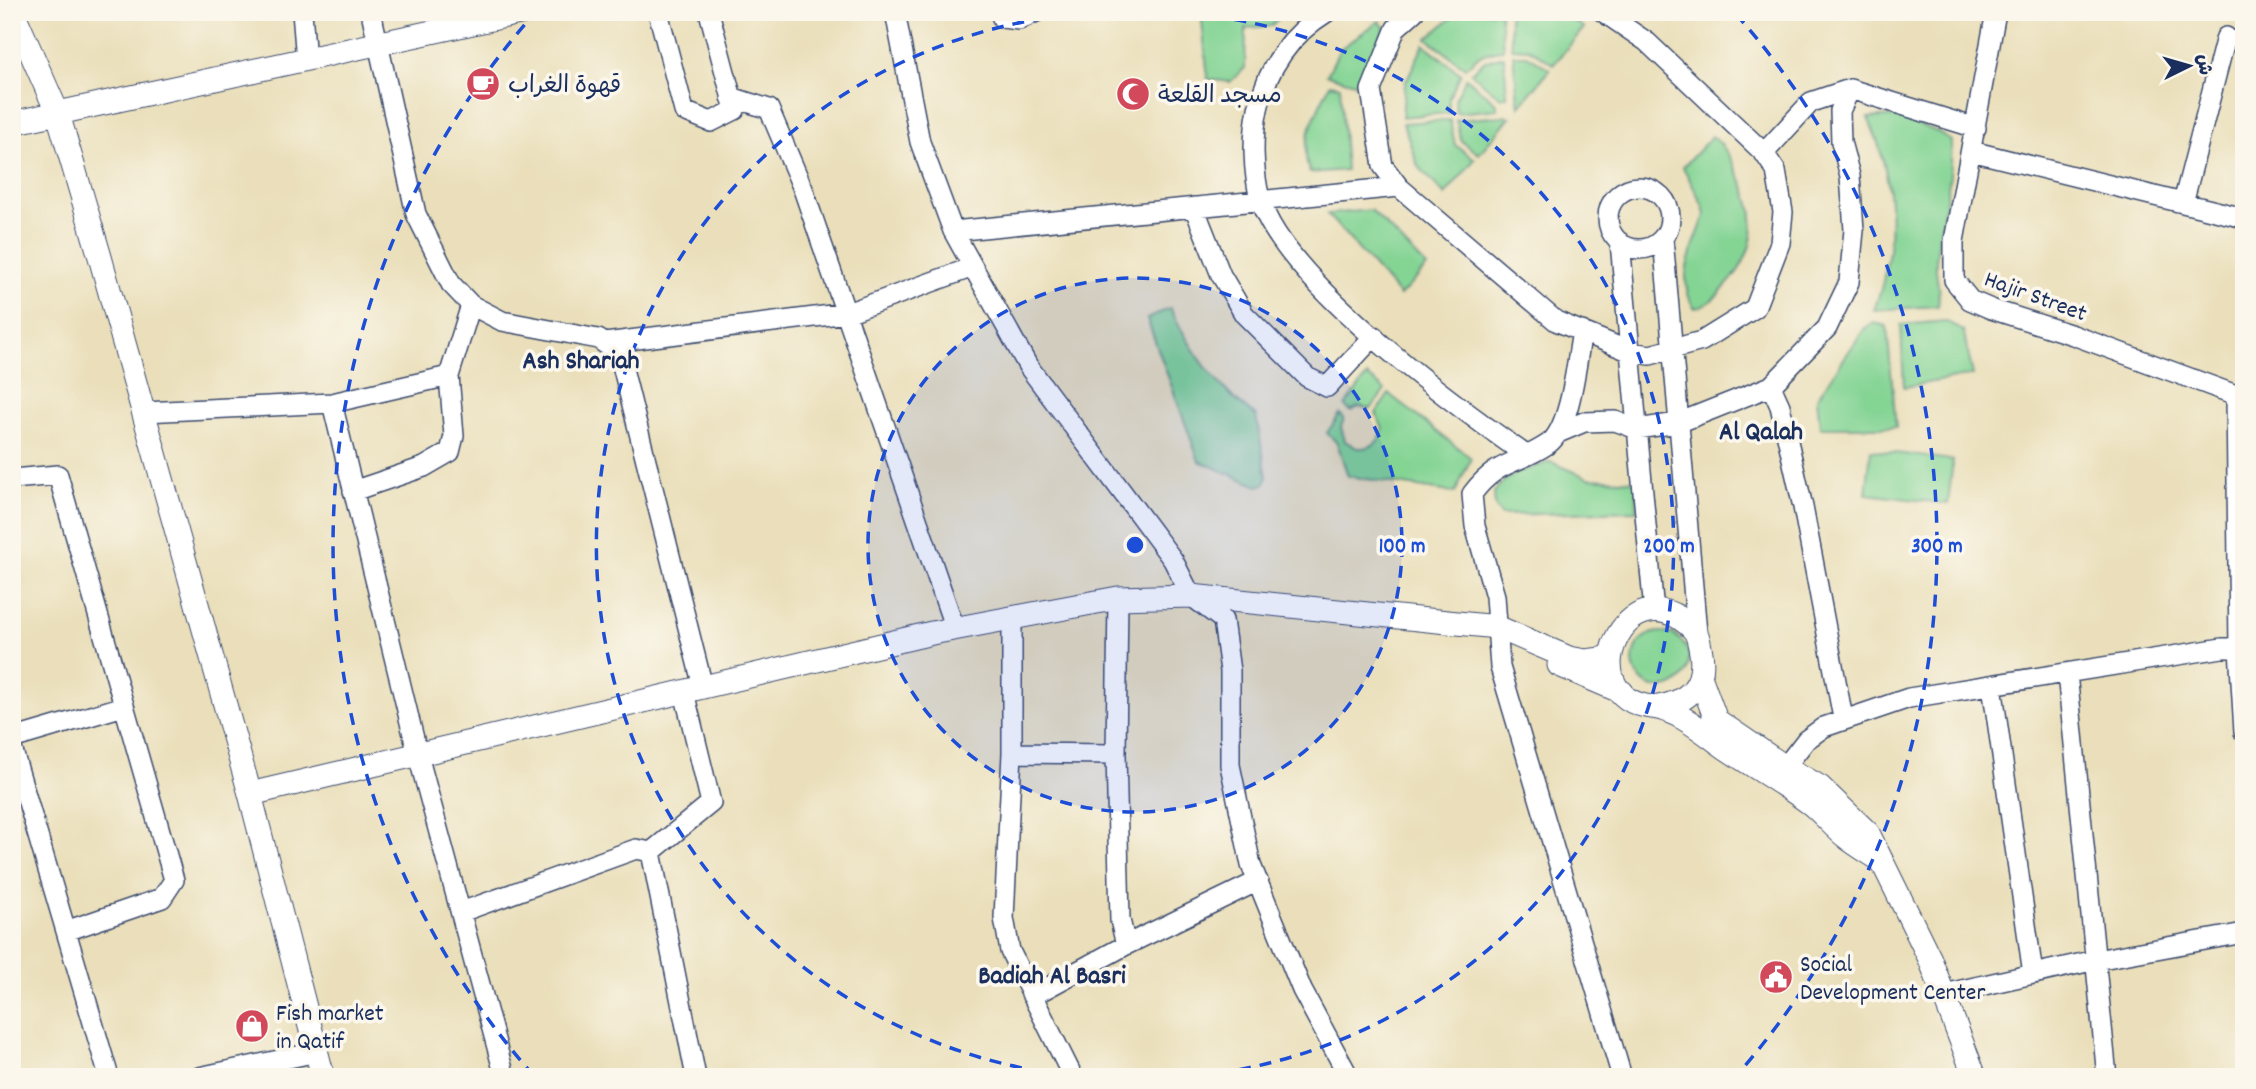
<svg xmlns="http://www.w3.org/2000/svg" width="2256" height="1089" viewBox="0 0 2256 1089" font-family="Dekko,'Playpen Sans Arabic',sans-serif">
<rect width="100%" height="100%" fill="#fbf7ec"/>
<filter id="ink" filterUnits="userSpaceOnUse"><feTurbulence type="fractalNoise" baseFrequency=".0143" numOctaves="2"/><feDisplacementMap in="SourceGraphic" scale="14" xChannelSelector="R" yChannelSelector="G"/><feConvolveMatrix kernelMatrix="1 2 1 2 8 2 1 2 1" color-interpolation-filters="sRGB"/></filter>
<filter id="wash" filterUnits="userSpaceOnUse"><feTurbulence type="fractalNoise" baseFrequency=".00686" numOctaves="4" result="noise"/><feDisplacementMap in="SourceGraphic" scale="28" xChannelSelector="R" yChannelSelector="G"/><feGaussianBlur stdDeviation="1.57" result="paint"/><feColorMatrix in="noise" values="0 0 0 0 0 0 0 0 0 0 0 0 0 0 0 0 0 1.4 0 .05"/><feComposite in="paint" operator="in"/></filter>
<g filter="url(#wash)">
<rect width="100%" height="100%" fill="#eadfba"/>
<path fill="#84d494" stroke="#508279" stroke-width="2" d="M1201 12H1285L1271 26 1246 28 1245 68 1230 82 1208 79Z
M1459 12H1500L1503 49 1480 55 1465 68 1427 38Z
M1509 12H1561L1584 28 1554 64 1529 49 1512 48Z
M1379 21 1385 28 1358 84 1327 75 1340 49Z
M1424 44 1461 74 1449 97V113L1402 117 1405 83Z
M1513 55H1527L1550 69 1519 107Z
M1504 56 1507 96 1501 98 1471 73 1484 61Z
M1466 78 1497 104V109L1456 113 1455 99Z
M1330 84 1340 86 1346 170 1310 173C1297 144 1318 110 1330 84Z
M1502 116 1510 117 1479 154 1461 141 1456 120Z
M1896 116 1938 132 1951 141C1954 183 1939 220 1936 262 1935 277 1941 290 1938 306L1874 310C1898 248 1896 179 1868 118Z
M1450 120 1455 145 1475 159 1445 195 1418 166 1403 123Z
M1712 136C1726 147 1731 159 1739 175 1760 217 1758 253 1724 288 1715 298 1707 307 1694 308 1675 276 1694 248 1705 215L1703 206 1683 167Z
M1371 210 1427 267 1400 296 1327 214Z
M1170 308C1191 350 1217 389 1256 416L1267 477 1265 484 1258 486 1199 461 1147 319Z
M1946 321 1963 331 1973 375 1904 387 1901 325Z
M1874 323 1887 326 1896 427H1820L1817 398 1865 328Z
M1367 376 1385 390 1371 409 1359 407 1350 411 1345 406Z
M1389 394 1471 458 1455 493 1348 476 1337 443 1327 433 1340 414 1344 418 1341 427 1345 441 1357 448C1371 449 1380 443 1383 429L1376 413Z
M1871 450 1953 460 1948 504 1866 494Z
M1551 462 1589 478 1637 481V511L1501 515 1495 507 1494 492C1508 473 1529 468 1551 462Z
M1633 660a28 28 0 1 1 56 0a28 28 0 1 1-56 0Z"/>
</g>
<g filter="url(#ink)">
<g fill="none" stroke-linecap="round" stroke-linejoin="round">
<g stroke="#3a496c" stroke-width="22">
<path id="minor" d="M302 12 306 60
M371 12 416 214 451 284 471 305 502 321 598 339 619 353 703 687
M658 12 684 111 711 122 735 110 709 12
M895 12 920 142 953 231 1028 366 1173 560 1191 596 1223 620 1230 671V765L1251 865 1302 990 1349 1077
M1000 12 1002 18 1019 20 1036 12
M1327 12C1291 34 1267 68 1258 109 1252 137 1253 171 1260 199 1282 279 1457 407 1526 455
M1414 12 1396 28 1371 90 1383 166 1399 187 1556 321 1631 352 1650 355 1702 341 1755 308 1780 243 1783 212 1776 171 1764 153 1647 42 1603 12
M1996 12 1954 241V280L1970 300 1991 309 2073 335 2244 398
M731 97 769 109 803 189 955 629
M1971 151 2244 218
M1764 153 1811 102 1850 89 1976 128
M1608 218a31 31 0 1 1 62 0a31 31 0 1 1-62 0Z
M2183 203 2226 37
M1194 207 1221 275 1244 314 1307 377 1327 387 1374 336
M953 231 1399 187
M1663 238 1697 633
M1620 242 1654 612
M1582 331C1577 358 1571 429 1548 444 1517 465 1497 460 1472 494L1475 526 1495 596 1500 667 1622 1077
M605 343 847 313 973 267
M1771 386 1780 406 1803 507 1843 718
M2236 395 2239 648 2244 732
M332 403 418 755 505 1077
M144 412 332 403 449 376
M1558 433 1584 422 1615 421 1637 429 1678 423 1771 386 1827 328 1849 282 1854 230 1850 176 1841 142 1840 111 1850 89
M12 479 58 475 174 880 162 898 66 931
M353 491 424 467 450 452 454 436 449 376 471 305
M1118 598 1116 754 1120 920 1126 945
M1012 619V753L1004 918 1010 951 1073 1077
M2067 673 2107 1077
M1992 685 2033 974
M12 739 124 706
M12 748 109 1077
M1012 753 1116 754
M1785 767 1806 740 1824 727 1909 698 2222 648H2244
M651 852 711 803 684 692
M461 912 636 849 651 852 696 1077
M1944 994 2096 960 2244 933
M1032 996 1126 945 1258 881
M199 1077 317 1052"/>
</g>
<g stroke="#3a496c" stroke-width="25">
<path id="tertiary" d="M13 12 58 114 100 257 250 794 323 1077
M12 123 524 12
M1559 665 1622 692
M1701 679 1716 720 1785 767 1820 787 1868 833 1930 959 1975 1077
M1658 707C1689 702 1706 685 1701 653 1699 644 1699 635 1693 629 1626 562 1568 698 1652 707 1677 709 1706 734 1726 748 1754 767 1784 784 1811 804 1823 814 1834 827 1846 837 1857 846 1870 853 1882 861
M250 794 932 633 1118 598 1191 596 1497 627 1569 658 1586 661 1609 658"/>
</g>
<use href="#minor" stroke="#fff" stroke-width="19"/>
<use href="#tertiary" stroke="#fff" stroke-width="23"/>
</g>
</g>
<circle cx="1135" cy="545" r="267" fill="#1d4ed8" fill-opacity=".12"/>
<g fill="none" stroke="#1d4ed8" stroke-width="3.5" stroke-dasharray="12 9">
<circle cx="1135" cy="545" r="267"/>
<path d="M1084 1077A534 534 0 0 1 1098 12M1172 12A534 534 0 0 1 1186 1077"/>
<path d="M534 1076A802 802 0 0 1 534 14M1736 14A802 802 0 0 1 1736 1076"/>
</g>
<defs>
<g id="cafe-disc" transform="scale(1.75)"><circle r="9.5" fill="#d1495b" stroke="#fbf7ec"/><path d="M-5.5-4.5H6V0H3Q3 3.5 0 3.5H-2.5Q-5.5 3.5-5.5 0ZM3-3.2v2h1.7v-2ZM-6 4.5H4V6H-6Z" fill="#fff"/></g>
<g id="mosque-disc" transform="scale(1.75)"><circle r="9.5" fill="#d1495b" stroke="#fbf7ec"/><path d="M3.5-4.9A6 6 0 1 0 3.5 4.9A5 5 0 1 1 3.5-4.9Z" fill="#fff"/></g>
<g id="civic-disc" transform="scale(1.75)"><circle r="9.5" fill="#d1495b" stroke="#fbf7ec"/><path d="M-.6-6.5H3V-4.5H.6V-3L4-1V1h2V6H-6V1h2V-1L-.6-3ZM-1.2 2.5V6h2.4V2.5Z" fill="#fff"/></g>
<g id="shop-disc" transform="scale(1.75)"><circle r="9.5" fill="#d1495b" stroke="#fbf7ec"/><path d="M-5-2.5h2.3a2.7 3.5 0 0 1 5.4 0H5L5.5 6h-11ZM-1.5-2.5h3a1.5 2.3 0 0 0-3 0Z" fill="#fff"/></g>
</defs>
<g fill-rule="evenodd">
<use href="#cafe-disc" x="483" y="84"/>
<use href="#mosque-disc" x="1133" y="94"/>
<use href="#civic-disc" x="1776" y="977"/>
<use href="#shop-disc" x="252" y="1026"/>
</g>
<g text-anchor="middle" stroke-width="7" stroke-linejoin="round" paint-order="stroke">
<g font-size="24" fill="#1b2f5e" stroke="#fbf7ec" text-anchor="start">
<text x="508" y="92">قهوة الغراب</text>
<text x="1158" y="102">مسجد القلعة</text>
<text x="1800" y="971">Social<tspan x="1800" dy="28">Development Center</tspan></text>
<text x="276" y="1020">Fish market<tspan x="276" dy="28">in Qatif</tspan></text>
</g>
<g font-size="24" fill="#1b2f5e" stroke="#fbf7ec">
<text transform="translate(2036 295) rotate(20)" y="8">Hajir Street</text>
</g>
<g font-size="26" font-weight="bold" fill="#1b2f5e" stroke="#fbf7ec">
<text x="581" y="368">Ash Shariah</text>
<text x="1761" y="439">Al Qalah</text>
<text x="1052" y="983">Badiah Al Basri</text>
</g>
</g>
<circle cx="1135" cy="545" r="10" fill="#1d4ed8" stroke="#fbf7ec" stroke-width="3.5"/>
<g font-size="21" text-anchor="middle" font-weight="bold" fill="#1d4ed8" stroke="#fbf7ec" stroke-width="7" stroke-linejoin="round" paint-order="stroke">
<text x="1402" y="552">100 m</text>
<text x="1669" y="552">200 m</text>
<text x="1937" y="552">300 m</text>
</g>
<rect width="2256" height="1089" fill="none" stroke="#fbf7ec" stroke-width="42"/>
<g transform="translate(2189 66) rotate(85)" stroke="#fbf7ec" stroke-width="5" paint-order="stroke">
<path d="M0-5L12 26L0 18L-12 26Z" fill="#1b2f5e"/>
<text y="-10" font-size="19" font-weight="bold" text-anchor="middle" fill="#1b2f5e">ش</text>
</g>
</svg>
